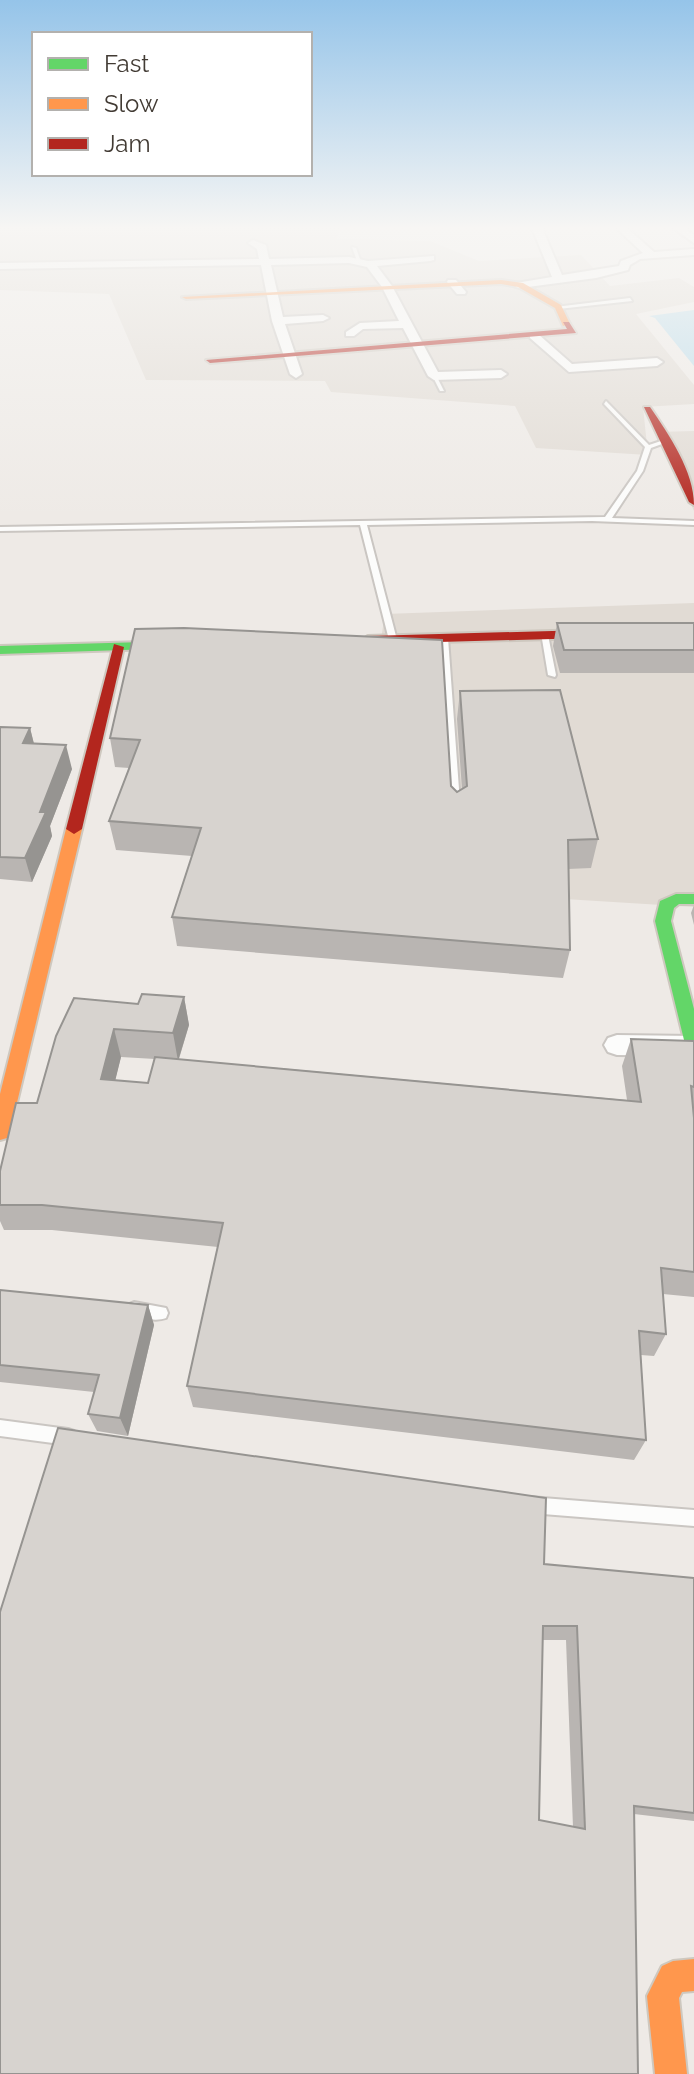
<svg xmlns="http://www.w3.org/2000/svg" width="694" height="2074" viewBox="0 0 694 2074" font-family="Raleway,sans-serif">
<rect width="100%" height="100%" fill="#eeeae6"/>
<path fill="#e1dbd4" d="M0 228H339L337 239 430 241 479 261 581 255 610 286 679 278 694 287V302L636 314 694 385V404L643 407 648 455 536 448 515 406 331 392 325 381 146 380 109 294 0 290Z
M694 431V511L658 432Z
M694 603V907L342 885 385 614Z"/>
<path fill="#b9dbea" d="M694 310V366L655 318 649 316Z"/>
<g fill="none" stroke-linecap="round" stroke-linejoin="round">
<g stroke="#cac6c2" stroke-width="4">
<path id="lane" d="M352 247 356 248 361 262 357 261Z
M630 298 632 301 558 309 555 307Z
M432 375H436L444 391H440Z
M606 401 649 445 667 439 670 441 651 448 643 471 612 518 694 521V525L592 521 367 525 397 640 393 642 389 640 360 525 0 531V527L605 517 637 471 645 447 604 404Z
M541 633 548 635 556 675 555 677 548 675Z
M441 636 448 638 460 803 455 806 450 803Z
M134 1302 166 1308 168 1313 166 1318C156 1322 139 1318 129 1314L127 1309 129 1304Z
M0 1420 68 1429 74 1431 76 1437 74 1443 68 1445 0 1436Z
M530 1497 694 1510V1526L530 1513 524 1511 522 1505 524 1499Z"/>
</g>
<g stroke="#cac6c2" stroke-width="4">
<path id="street" d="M532 228H542L562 275 619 266 621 261 643 253 616 228H627L654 252 694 249V255L640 259 630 265 628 270 596 278 520 288 516 287V283L552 277Z
M673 228H684L694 235V243Z
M253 240 266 245 269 259 349 257 368 261 434 256V260L430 261 377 266 392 286 438 372 501 370 507 374 501 378 434 380 428 376 403 328 363 329 354 336H346V332L360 323 399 321 382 287 367 267 349 263 271 265 283 317 323 315 329 318 323 321 285 324 302 374 296 378 290 374 272 321 261 265 0 269V263L259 259 257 249 248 243Z
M448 280H456L466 292 465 294H457L447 282Z
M530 334H538L572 364 657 358 663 362 657 366 569 372 530 338Z
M617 1035 694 1036V1056L617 1055 608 1052 604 1045 608 1038Z"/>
</g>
<g stroke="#cec8bf" stroke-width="4">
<path id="fast" d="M181 641 187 645 185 648 0 654V646Z
M676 894H694V904H679L674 908 671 921 694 1009V1051L688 1049 685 1044 655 921 660 901Z"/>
</g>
<g stroke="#cec8bf" stroke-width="4">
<path id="slow" d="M501 280 523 283 561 305 570 324 563 326 555 308 518 287 501 284 186 299 182 297Z
M74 824 82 829 10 1132 7 1138 0 1140V1094L66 829Z
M694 1959V1991L682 1992 679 1998 687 2074H655L647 1996 662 1966 673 1961Z"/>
</g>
<g stroke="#cec8bf" stroke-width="4">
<path id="jam" d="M563 322H569L576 333 210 363 206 360 567 329Z
M644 407H650C669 435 694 471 694 505L689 502Z
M694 627V635L368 644 362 640 368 636Z
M114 644 124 647 82 829 74 834 66 829Z"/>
</g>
<use href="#lane" fill="#fcfcfb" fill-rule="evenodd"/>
<use href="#street" fill="#fcfcfb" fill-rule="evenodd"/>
<use href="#fast" fill="#63d668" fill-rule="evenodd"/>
<use href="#slow" fill="#ff974d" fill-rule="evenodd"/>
<use href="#jam" fill="#b3261e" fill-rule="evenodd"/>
</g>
<path fill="#b9b5b2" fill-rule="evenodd" d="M557 623H694V673H560L553 646Z
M135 629 451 786 457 792 462 789 457 719 460 691 598 839 591 868 568 869 570 950 563 978 177 946 172 917 192 856 116 850 109 821 129 768 115 767 110 738Z
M0 727 30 728 34 744 72 769 50 826 52 836 32 882 0 879Z
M694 905V925L691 913Z
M184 997 189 1025 179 1059 627 1100 622 1066 631 1039 694 1041V1297L663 1294 666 1334 654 1356 641 1355 646 1440 634 1460 193 1407 187 1386 218 1247 52 1230H4L0 1221V1171L37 1103 138 1004ZM121 1057 155 1059 148 1083 115 1080Z
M0 1290 148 1305 154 1325 128 1436 97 1431 88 1414 94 1392 0 1382Z
M544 1564 694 1578V1821L634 1814 0 2074ZM543 1640H566L573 1827 539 1820Z"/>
<path fill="#969491" d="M30 728 36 752 23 743Z
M66 745 72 769 50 826 52 836 32 882 25 858 40 812Z
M184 997 189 1025 178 1061 173 1033Z
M114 1029 121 1057 109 1106 101 1079Z
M148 1305 154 1325 128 1436 120 1418Z"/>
<path fill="#d7d3cf" stroke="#969491" stroke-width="2" fill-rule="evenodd" d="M557 623H694V650H564Z
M184 628 442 640 451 786 457 792 467 786 460 691 560 690 598 839 568 840 570 950 172 917 201 828 109 821 140 740 110 738 135 629Z
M0 727 30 728 23 743 66 745 40 812H46L25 858 0 857Z
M142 994 184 997 173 1033 114 1029 101 1079 148 1083 155 1057 641 1102 631 1039 694 1041V1087L691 1086 694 1118V1272L661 1268 666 1334 639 1331 646 1440 187 1386 223 1223 42 1205H0V1171L16 1103H37L56 1036 74 998 138 1004Z
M0 1290 148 1305 120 1418 88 1414 99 1375 0 1365Z
M58 1428 546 1498 544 1564 694 1578V1813L634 1806 638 2074H0V1612ZM543 1626H577L585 1829 539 1820Z"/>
<linearGradient id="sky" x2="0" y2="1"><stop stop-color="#95c4e9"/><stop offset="0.44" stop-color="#f7f6f4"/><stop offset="1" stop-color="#f7f6f4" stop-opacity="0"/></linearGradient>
<rect width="694" height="518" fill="url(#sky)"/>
<rect x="32" y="32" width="280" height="144" fill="#ffffff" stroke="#b3b1ae" stroke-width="2"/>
<rect x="48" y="58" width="40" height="12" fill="#63d668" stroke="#b3b1ae" stroke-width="2"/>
<text x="104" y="72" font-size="24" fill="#423b34">Fast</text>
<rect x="48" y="98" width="40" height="12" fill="#ff974d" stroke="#b3b1ae" stroke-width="2"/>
<text x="104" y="112" font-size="24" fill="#423b34">Slow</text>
<rect x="48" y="138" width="40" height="12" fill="#b3261e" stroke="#b3b1ae" stroke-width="2"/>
<text x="104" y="152" font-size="24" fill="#423b34">Jam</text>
</svg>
